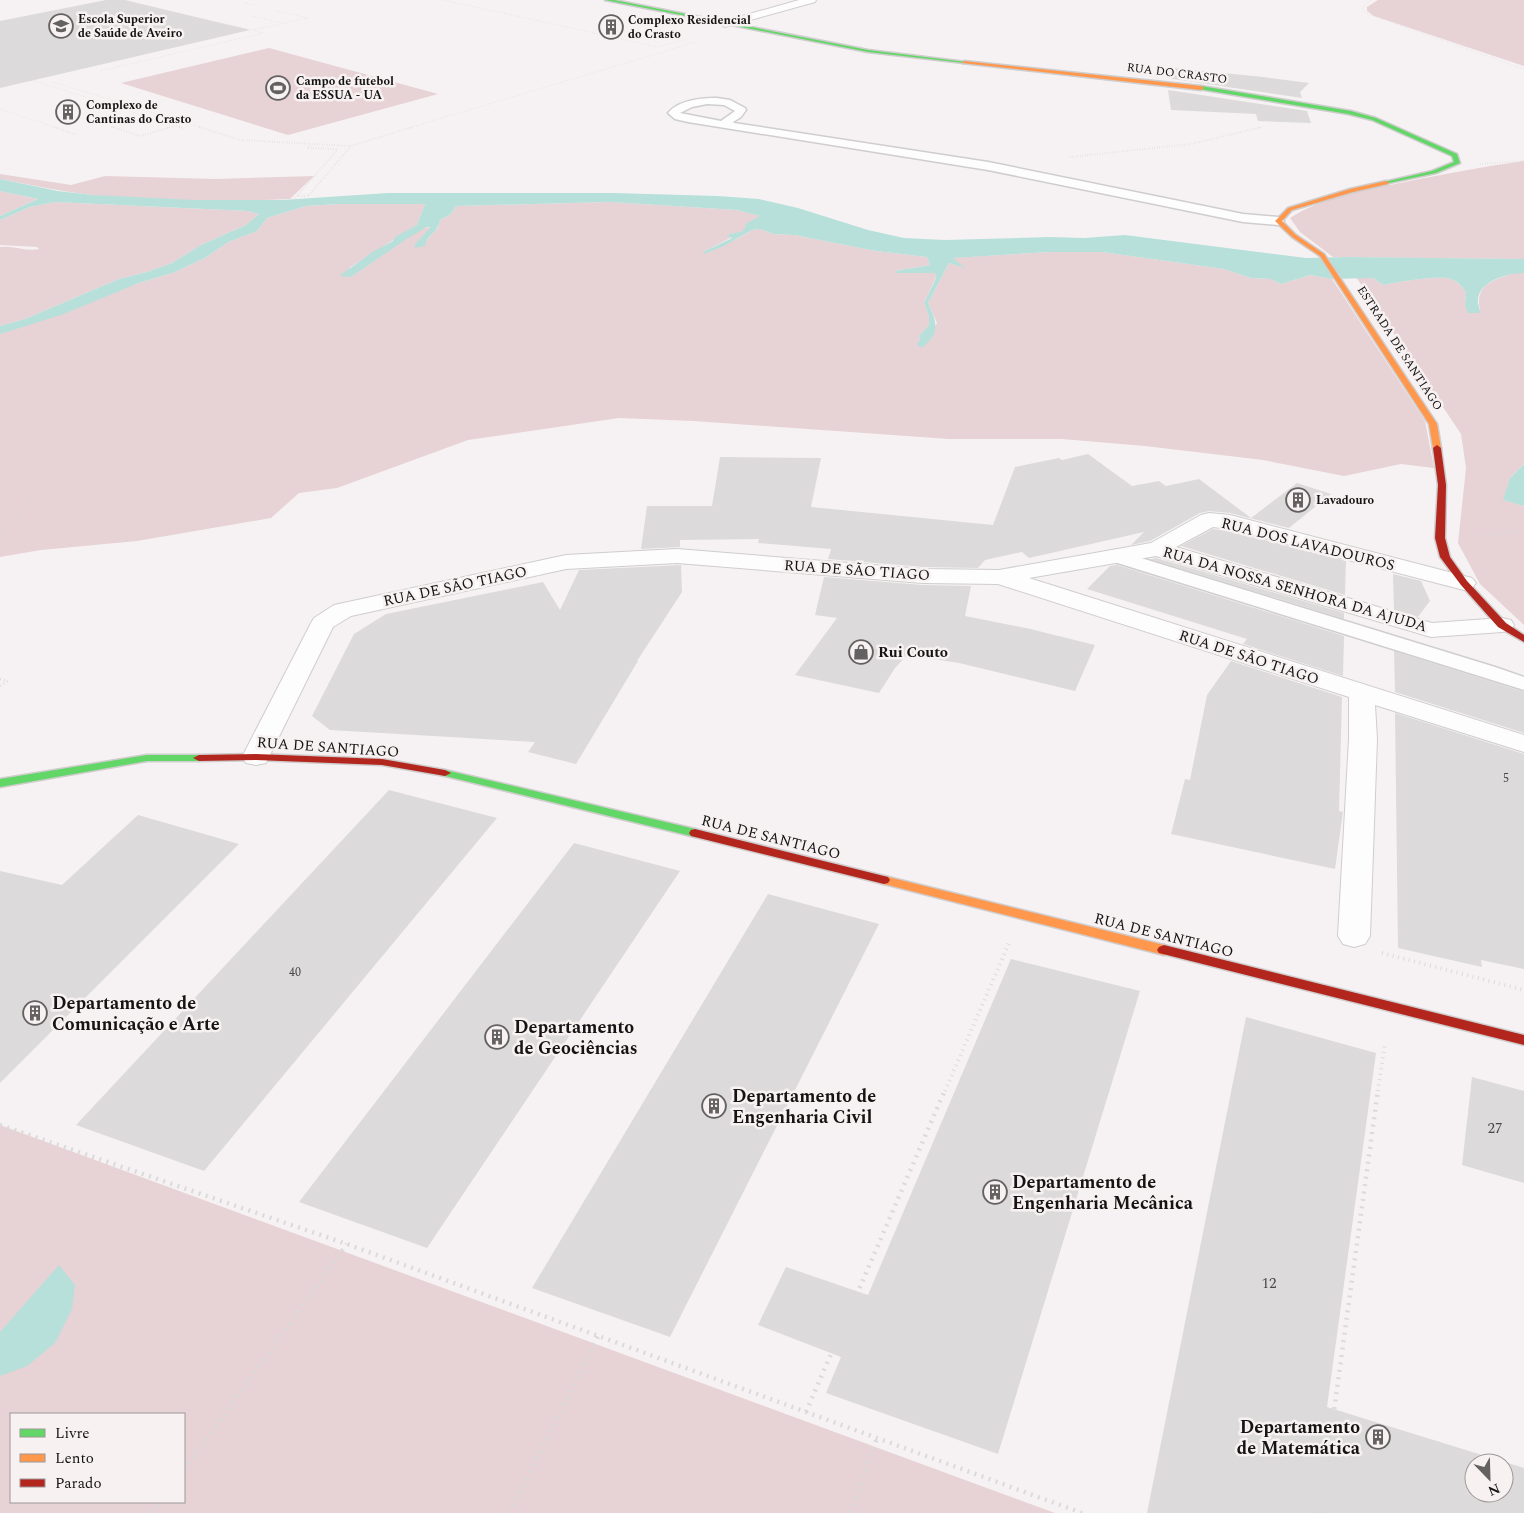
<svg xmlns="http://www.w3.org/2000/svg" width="1524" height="1513" viewBox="0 0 1524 1513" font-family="Spectral,serif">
<rect width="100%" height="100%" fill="#f6f2f3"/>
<path fill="#e7d2d5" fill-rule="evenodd" d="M1378 0H1524V66L1374 16 1367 11V7Z
M269 48 438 94 288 135 121 83Z
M1524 161V259L1333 257 1300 232 1290 218C1321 198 1360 191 1395 184 1438 175 1481 167 1524 161Z
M0 174 71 185 105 176 215 179 314 176 290 199C224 202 157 202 91 195 60 191 30 185 0 179Z
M0 191 38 199 0 216Z
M55 202 248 211 259 214 246 225 201 245 172 263 147 272 119 279 25 319 0 326V247C13 245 27 252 39 249L37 247 0 245V220L30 207Z
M610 202 737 210 761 216 744 231 727 235 732 237 703 252 737 239 752 230 760 229 773 234 794 235 876 251 927 257 930 265 895 271 896 273H935L936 277 924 303 929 316V325L919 336 922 348 937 323 928 303 949 263 963 267 951 258 1050 252H1102L1224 269 1251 278 1271 279 1281 284 1310 275 1332 279 1425 421 1434 468 1401 464 1344 476 1263 460 1145 446 1062 439H949L694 421 619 418 468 440 337 488 299 493 271 518 137 541 41 550 0 557V334L139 283 175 272 205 258 228 242 257 231 267 218 306 206 339 204H425L417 225 349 268 351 277C365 267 417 226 431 227L426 241 438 228 440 220 451 214 456 206Z
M1515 273H1524V464L1510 478 1504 500 1524 506V625L1480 584 1458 543 1466 468 1461 434 1356 277 1373 278 1383 285C1399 282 1436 275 1451 279 1458 281 1462 287 1466 292L1465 305 1480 310C1474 284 1495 279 1515 273Z
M0 1125 1055 1513H0ZM11 1414H184V1502H11Z"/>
<path fill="#b7e0db" d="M0 179 58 191 93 195 195 200H282L388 193H613L718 196 759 199 798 208 868 230 904 238 945 240 1050 237 1084 238 1125 235 1306 258 1347 257 1524 259V273C1508 273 1478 281 1478 301 1478 305 1480 309 1480 313H1468L1465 305 1466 292C1462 287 1458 281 1451 279 1436 275 1399 282 1383 285L1373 278 1332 279 1310 275 1281 284 1271 279 1251 278 1224 269 1102 252H1050L953 258 965 268 949 263 928 303C937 323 941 332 922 348L916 344 920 341 919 336 929 325V316L924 303 936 278 935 273H896L895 271 930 265 927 257 876 251 794 235 773 234 760 229 752 230 724 246 704 254 703 252 732 238 726 235 743 231 747 223 760 216 737 210 610 202 456 206 451 214 440 220C438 234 427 234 425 246L415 248V244L431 227H427L408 238 351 277 339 276 374 251 393 241 395 237 417 225 425 204H339L306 206 267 218 257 231 228 242 205 258 175 272 139 283 61 315 0 334V326L25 319 119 279 147 272 172 263 201 245 246 225 259 214 248 211 55 202 30 207 0 220V216L38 199 0 191Z
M1524 464V506L1503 500 1510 478Z
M59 1265 75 1285 72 1309 55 1343 27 1366 0 1376V1332Z"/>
<path fill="#dcdada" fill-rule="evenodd" d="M106 0H125L250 30 0 88V21Z
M1164 67 1263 77 1309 83 1300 92 1302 98 1166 78Z
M1168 90 1307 111 1311 123 1258 121 1256 114 1171 110Z
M1088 454 1132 486 1159 481 1166 486 1199 479 1251 518 1297 483 1331 494 1289 528 1230 513 1209 511 1200 513 1150 541 1131 545 1144 532 1029 558 1022 552 985 560 978 568 923 567 828 559 831 549 758 543 759 539 680 540V547L641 549 647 506H712L720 457 821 458 811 507 993 525 1015 467 1059 458 1062 460Z
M1213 529 1229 531 1346 561 1345 595 1181 546Z
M1156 558 1344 613V619L1150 559Z
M681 565 682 592 637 661H638L576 764 528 752 535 742 330 730 312 716 354 634 386 614 543 582 560 610 579 570Z
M1117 565 1344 636 1343 676 1243 644 1247 639 1087 589 1110 566Z
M1393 574 1421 581 1430 601 1418 617 1394 610Z
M824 577 923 585 971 586 965 616 1026 628 1095 645 1075 691 959 663 907 655 895 668 879 693 795 675 837 618 815 615Z
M1394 651 1524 692V733L1395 692Z
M1231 661 1342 697 1339 811 1343 812 1335 869 1171 834 1185 779 1190 780 1207 695Z
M1395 713 1524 754V969L1481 960 1482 967 1398 948Z
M389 790 497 818 204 1171 76 1125Z
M138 815 239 844 0 1083V871L62 885Z
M574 843 680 871 427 1248 299 1202Z
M768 894 879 924 670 1337 532 1288Z
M1011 959 1140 991 998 1454 826 1393 841 1357 758 1325 786 1267 868 1295Z
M1246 1017 1376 1053 1327 1407 1524 1468V1513H1147ZM1474 1463H1504V1493H1474Z
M1472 1077 1524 1091V1183L1462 1165Z"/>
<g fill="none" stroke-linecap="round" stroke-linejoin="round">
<g stroke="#cfcdcd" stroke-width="3">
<path id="lane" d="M717 98 730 100 745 108 746 110 741 117 733 122 734 123 988 162 1243 214 1278 217 1284 221 1278 225 1243 222 988 170 688 122 675 119 668 113C679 100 700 98 717 98ZM707 104 724 105 735 111 721 121 680 113 692 107Z
M1115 550 1495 667 1524 677V690L1108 560 1106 556 1108 552Z"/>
</g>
<g stroke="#cfcdcd" stroke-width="2">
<path id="street" d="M799 0H816L815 2 725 27 719 24 721 22Z
M1209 513 1230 515 1472 578 1476 583 1472 588 1464 590 1229 529 1213 527 1176 547 1432 623 1502 618 1511 620 1514 625 1511 630 1502 632 1431 637 1156 556 1029 578 1524 735V752L1375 705 1377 739 1370 936 1365 944 1354 947 1343 944 1338 936 1349 739V697L998 584 923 583 677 563 566 569 351 616 333 627 266 763 256 765 246 763 242 757 311 623 314 618 334 605 566 555 677 549 923 569 999 570 1151 543 1201 515Z"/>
</g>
<g stroke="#cfcdcd" stroke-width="3">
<path id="fast" d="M605 0H614L868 50 966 62 964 63 868 52Z
M1201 86 1351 111 1376 118 1457 154 1460 163 1436 173 1384 184V182L1432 171 1454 162 1452 156 1372 120 1348 114 1199 89Z
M147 755H199L205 758 199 761H147L0 787V779Z
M445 770 695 829 701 833 695 837 441 775 439 773 441 771Z"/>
</g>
<g stroke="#cfcdcd" stroke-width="3">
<path id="slow" d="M964 61 1201 86 1204 88 1201 90 962 63Z
M1386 181 1389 183 1388 184 1353 192 1292 210 1282 221 1296 235 1324 254 1437 424 1441 448 1437 451 1433 448 1429 424 1320 256 1292 237 1275 221 1288 208 1350 189Z
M884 876 1164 945 1169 947 1171 950 1169 953 1164 955 880 883 878 880 880 877Z"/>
</g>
<g stroke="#cfcdcd" stroke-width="3">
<path id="jam" d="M1437 445 1441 448 1446 485 1445 538 1450 557 1467 581 1506 623 1524 635V642L1498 627 1461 585 1440 557 1435 538 1438 485 1433 448Z
M256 754 382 759 445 770 451 773 445 776 382 765 256 760 199 761 193 758 199 755Z
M695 829 884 876 888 877 890 880 888 883 884 884 691 836 689 833 691 830Z
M1164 945 1524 1035V1045L1159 953 1157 950 1159 947Z"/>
</g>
<path stroke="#dbdada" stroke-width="1" stroke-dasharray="0.5 2" stroke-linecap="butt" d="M443 0 658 47 683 40
M1371 0 1362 8 1365 13 1524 69
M245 3 256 5
M252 16 283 23
M253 30 308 18 277 11
M79 65 113 57 95 51
M0 70 183 128
M100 71 263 33 223 23
M53 82 203 128
M0 109 58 128
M111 127 116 128
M167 128 187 123
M409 128 696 42
M1258 128 1263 127"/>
<path stroke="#dbdada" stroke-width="2" stroke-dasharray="0.5 2" stroke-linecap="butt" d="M54 127 77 135
M112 127 140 136 172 127
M179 127 185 129
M199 127 240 140 351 146 413 127
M310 146 307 148 337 149
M1070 157 1191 144 1262 127
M1480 164 1524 161
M297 196H308L351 146
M33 497 338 149"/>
<path stroke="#dbdada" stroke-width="2.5" stroke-dasharray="1 3" stroke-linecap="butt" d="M0 535 34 496
M1470 536 1524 532
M0 679 7 681
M0 686 8 681"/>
<path stroke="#dbdada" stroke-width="4" stroke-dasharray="1 4.5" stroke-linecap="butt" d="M1382 953 1524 990
M945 1091 1009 943
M1378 1091 1385 1042"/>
<path stroke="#dbdada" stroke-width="4.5" stroke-dasharray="2 5.5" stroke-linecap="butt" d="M0 1125 347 1244 1082 1513
M806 1412 945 1090
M184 1470 347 1244
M153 1513 161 1502
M510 1513 598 1336
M851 1513 877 1438
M1320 1513 1378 1090"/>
<use href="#lane" fill="#fefdfd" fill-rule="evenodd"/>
<use href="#street" fill="#fefdfd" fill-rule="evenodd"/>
<use href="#fast" fill="#63d668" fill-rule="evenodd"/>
<use href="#slow" fill="#ff974d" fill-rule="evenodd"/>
<use href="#jam" fill="#b3261e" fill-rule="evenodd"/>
</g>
<defs>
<g id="university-ring" transform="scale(1.25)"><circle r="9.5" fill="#f7f1f2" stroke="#646162" stroke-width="1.5"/><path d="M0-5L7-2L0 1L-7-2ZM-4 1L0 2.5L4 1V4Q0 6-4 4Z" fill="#646162"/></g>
<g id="building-ring" transform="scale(1.25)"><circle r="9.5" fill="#f7f1f2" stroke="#646162" stroke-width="1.5"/><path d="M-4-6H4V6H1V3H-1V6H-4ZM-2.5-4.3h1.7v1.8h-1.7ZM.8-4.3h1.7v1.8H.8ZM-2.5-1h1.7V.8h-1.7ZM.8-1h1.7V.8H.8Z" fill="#646162"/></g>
<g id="stadium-ring" transform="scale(1.25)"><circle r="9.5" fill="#f7f1f2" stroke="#646162" stroke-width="1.5"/><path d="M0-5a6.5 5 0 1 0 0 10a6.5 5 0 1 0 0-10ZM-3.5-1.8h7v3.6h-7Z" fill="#646162"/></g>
<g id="shop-ring" transform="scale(1.25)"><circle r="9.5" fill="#f7f1f2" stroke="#646162" stroke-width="1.5"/><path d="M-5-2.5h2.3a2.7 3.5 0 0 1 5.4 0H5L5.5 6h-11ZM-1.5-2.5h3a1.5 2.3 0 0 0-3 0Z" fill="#646162"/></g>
</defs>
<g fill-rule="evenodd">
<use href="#university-ring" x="61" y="26"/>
<use href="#building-ring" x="611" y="27"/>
<use href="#stadium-ring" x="278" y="88"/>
<use href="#building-ring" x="68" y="112"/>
<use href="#building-ring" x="1298" y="500"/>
<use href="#shop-ring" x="861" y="652"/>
<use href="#building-ring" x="35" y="1013"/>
<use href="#building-ring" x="497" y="1037"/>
<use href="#building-ring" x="714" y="1106"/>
<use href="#building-ring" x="995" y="1192"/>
<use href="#building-ring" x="1378" y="1437"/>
</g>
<g text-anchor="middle" stroke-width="5" stroke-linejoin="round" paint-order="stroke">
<g font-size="12" font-weight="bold" fill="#151314" stroke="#f7f1f2" text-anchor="start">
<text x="78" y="23">Escola Superior<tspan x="78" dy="14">de Saúde de Aveiro</tspan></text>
<text x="628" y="24">Complexo Residencial<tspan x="628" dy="14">do Crasto</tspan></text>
<text x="296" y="85">Campo de futebol<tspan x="296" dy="14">da ESSUA - UA</tspan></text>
<text x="86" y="109">Complexo de<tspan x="86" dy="14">Cantinas do Crasto</tspan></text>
<text x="1316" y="504">Lavadouro</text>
</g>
<g font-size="12" fill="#151314" stroke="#f7f1f2">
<text transform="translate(1177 73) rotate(7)" y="4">RUA DO CRASTO</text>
<text transform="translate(1400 348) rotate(57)" y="4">ESTRADA DE SANTIAGO</text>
</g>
<g font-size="12" fill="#494748">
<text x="1506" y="782">5</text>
<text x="295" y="976">40</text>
</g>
<g font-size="15" fill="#151314" stroke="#f7f1f2">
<text transform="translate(1308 544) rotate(14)" y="5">RUA DOS LAVADOUROS</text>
<text transform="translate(857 570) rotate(4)" y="5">RUA DE SÃO TIAGO</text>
<text transform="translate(455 586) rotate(-12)" y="5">RUA DE SÃO TIAGO</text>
<text transform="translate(1295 589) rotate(16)" y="5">RUA DA NOSSA SENHORA DA AJUDA</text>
<text transform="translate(1249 657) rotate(18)" y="5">RUA DE SÃO TIAGO</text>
<text transform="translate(328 747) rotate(4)" y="5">RUA DE SANTIAGO</text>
<text transform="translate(771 837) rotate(14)" y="5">RUA DE SANTIAGO</text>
<text transform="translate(1164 935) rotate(14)" y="5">RUA DE SANTIAGO</text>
</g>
<g font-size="15" font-weight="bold" fill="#151314" stroke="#f7f1f2" text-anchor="start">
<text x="878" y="657">Rui Couto</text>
</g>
<g font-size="15" fill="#494748">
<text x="1495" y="1133">27</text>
<text x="1269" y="1288">12</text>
</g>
<g font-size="18" font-weight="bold" fill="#151314" stroke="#f7f1f2" text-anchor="start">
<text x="52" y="1009">Departamento de<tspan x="52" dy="21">Comunicação e Arte</tspan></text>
<text x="514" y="1033">Departamento<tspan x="514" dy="21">de Geociências</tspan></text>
<text x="732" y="1102">Departamento de<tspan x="732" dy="21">Engenharia Civil</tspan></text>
<text x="1012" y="1188">Departamento de<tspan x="1012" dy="21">Engenharia Mecânica</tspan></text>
<text x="1360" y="1433" text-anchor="end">Departamento<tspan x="1360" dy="21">de Matemática</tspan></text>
</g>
</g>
<rect x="10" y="1413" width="175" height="90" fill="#f7f1f2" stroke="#9d9899"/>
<rect x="20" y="1429" width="25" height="8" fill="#63d668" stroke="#9d9899"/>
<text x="55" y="1438" font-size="15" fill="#151314">Livre</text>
<rect x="20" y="1454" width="25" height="8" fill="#ff974d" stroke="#9d9899"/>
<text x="55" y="1463" font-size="15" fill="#151314">Lento</text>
<rect x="20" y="1479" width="25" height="8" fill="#b3261e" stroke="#9d9899"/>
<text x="55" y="1488" font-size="15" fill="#151314">Parado</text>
<g transform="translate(1489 1478) rotate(157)"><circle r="24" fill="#f7f1f2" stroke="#9d9899"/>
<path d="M0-4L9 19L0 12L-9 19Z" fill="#646162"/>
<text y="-8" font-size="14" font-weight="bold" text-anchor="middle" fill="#151314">N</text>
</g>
</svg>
